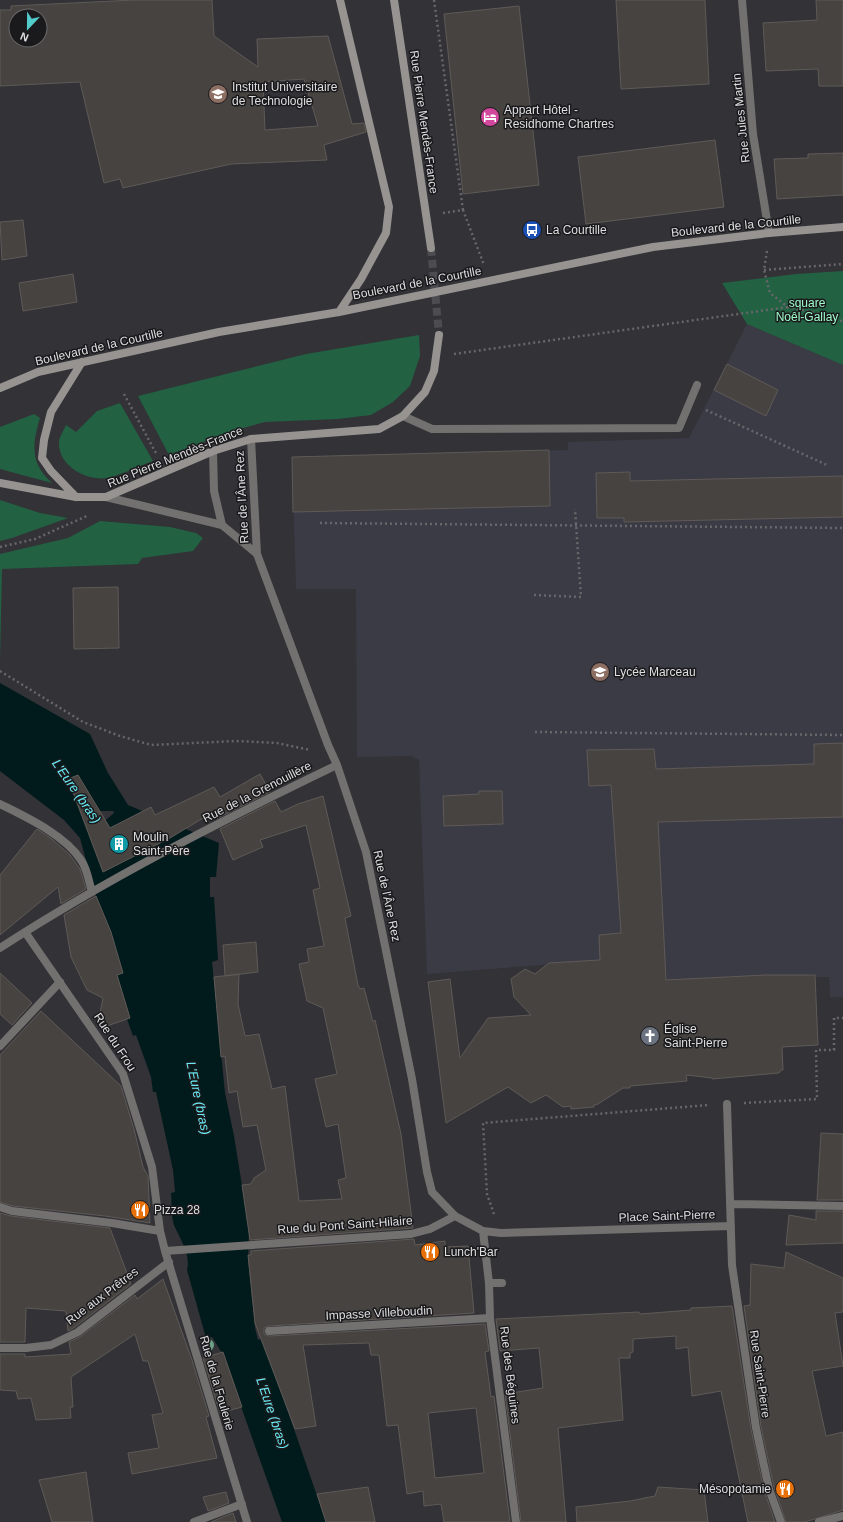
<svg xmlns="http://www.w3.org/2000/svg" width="843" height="1522" viewBox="0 0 843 1522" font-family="Helvetica,sans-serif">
<rect width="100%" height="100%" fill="#323237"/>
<path fill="#3b3b45" d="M747 324 843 365V997H830L829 977H815L813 974H808V977L752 976H747V979L733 980V976H728V980L690 979 689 982H676L675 979H671V983H667L666 966 601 970 566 963 427 974 419 760 411 756 357 757 356 589H296L292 457 568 450V442L689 438Z"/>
<path fill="#236143" d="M843 271V365L747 324 722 283 796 274Z
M419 335 420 356 410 386 393 402 371 415 338 419 265 422 229 432 169 455 138 396 306 354Z
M120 403 153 461C139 466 122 475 107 478 86 481 58 466 59 442 59 437 64 430 66 425L76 432 97 411Z
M34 414 40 418C32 445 30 463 52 483L0 469V427Z
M0 500 40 513 68 518 12 538 0 541Z
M100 521 170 527 196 533 203 538 193 551 142 558 138 564 2 569 0 662V554L68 538Z"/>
<path fill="#011b1d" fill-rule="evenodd" d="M0 683 90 734 108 773 128 805 219 843 216 877H210V897H214L218 960 212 962 225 1093 234 1136 249 1229 248 1259 255 1328 258 1340 261 1339 283 1397 326 1522H282L222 1353 212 1337 206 1338 187 1270C191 1254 180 1239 174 1225 171 1216 172 1202 171 1193L175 1192 173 1170 156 1092H153L151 1077 136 1035 133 1036 127 1019 130 1017 117 975 80 838 64 820 0 771ZM74 796 98 811H113L114 813 89 834Z"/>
<path fill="#474340" stroke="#5f5a57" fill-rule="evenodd" d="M134 0H212L214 36 258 67 257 39 328 36 352 124 364 123 366 132 324 145 327 160 231 164 123 188 120 179 104 183 80 82 0 86V10H11V6ZM16 16H40V40H16ZM304 79 318 126 265 130 263 82Z
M616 0H705L709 84 621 89Z
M816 0H843V86H819L818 69 766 71 763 23 817 20Z
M519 6 539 185 463 194 444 14Z
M715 140 724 207 586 224 578 157Z
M843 153V195L777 199 774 159 808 158V154Z
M23 220 27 256 2 260 0 222Z
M73 274 77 302 23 311 19 283Z
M727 364 778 390 766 416 714 390Z
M549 450 550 506 293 512 292 457Z
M630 472V481L843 476V517L624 522V518H597L596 473Z
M118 587 119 648 74 649 73 588Z
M843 743V817L658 822 666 980 766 975H815L818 1045 782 1047 783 1070H781L779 1073 712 1079V1078L686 1075 687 1081 630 1086V1088H623L598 1104 594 1105V1107L571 1109V1106L563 1107 546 1095 531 1103 508 1087 446 1123 428 982 450 979 460 1058 488 1018 531 1015 514 997 511 979 525 969 535 974 549 963 600 960 599 935 621 933 611 785 589 786 587 750 654 749 656 769 814 764V744Z
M260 774 270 792 216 819 213 812 170 838 103 872 68 779 78 775 110 828 151 807 155 815 214 787 220 797Z
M479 791H502L503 824 444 826 443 796 479 794Z
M323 796 351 916 345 918 358 985 360 989 364 988 373 1022 375 1020 401 1134 413 1228 250 1240 242 1185 251 1184 254 1178 266 1170 257 1125 243 1127 237 1091 229 1093 225 1056 221 1057 214 977 239 974 238 1004 245 1036 259 1034 272 1089 285 1086 299 1201 342 1199 338 1180 346 1178 338 1124 326 1127 315 1079 337 1074 323 1008 307 1001 299 964 309 962 307 949 324 946 313 890 320 888 306 825 260 840 263 847 233 860 220 829 275 801 281 812 298 804Z
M37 829 52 839 70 855 80 869 86 889 61 904 58 887 0 935V875Z
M96 896 111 932 123 973 117 975 130 1018 107 1026 100 1013 103 998 87 990 71 957 64 915Z
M256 942 258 972 225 976 223 945Z
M0 973 32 1003 12 1025 0 1014Z
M41 1011 121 1086 134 1129 143 1167 148 1176 150 1223 105 1216 13 1206 0 1202V1055Z
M821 1133 843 1134V1200H817Z
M816 1211H843V1243L786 1245 789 1215 816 1220Z
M0 1213 11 1216 110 1228 131 1284 75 1327 68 1331 66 1311 26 1308 25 1342H0Z
M414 1239 415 1245 445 1241V1247L468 1246 474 1313 269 1326 264 1328V1334L269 1336 485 1324 489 1351 485 1352 491 1397 494 1396 510 1522H444L441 1504 424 1506 423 1491 407 1494 398 1425 387 1426 379 1355H371L369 1343 303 1345 316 1426 295 1429 255 1323 248 1255H251V1251ZM476 1408 484 1473 435 1478 428 1413Z
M786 1252 843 1278V1312L835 1313 843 1366 812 1371 826 1436 843 1432V1510L805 1522H786L774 1487 761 1427 744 1306 750 1305 751 1264 784 1268Z
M163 1279 192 1360 209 1416 206 1417 217 1458 132 1474 128 1453 159 1448 152 1415 163 1413 148 1361H143L135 1334 71 1377 73 1407H70L71 1418 36 1420 31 1398 18 1399 16 1391 0 1390V1354H25V1357L71 1354 69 1342 81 1336 135 1295 137 1299Z
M732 1306 751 1429 764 1490 775 1522H748L721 1391 692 1396 688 1347 676 1349V1336L633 1339V1352L630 1353V1358H619L623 1420 558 1428 566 1522H521L505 1394 543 1388 539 1348 500 1351 496 1319 639 1312 640 1314 691 1310V1308Z
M223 1352 242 1407 220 1413 203 1358Z
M86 1472 93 1522H52L39 1480Z
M368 1487 375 1522H326L317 1494Z
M658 1487 704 1490 708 1522H577L576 1507 630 1501 655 1496Z
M226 1492 229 1503 208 1511 203 1497Z
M233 1513 236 1522H211Z"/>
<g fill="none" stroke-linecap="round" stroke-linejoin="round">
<path stroke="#4c4c51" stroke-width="8" stroke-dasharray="8 4" stroke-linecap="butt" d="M431 248 439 335"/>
<path stroke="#67676b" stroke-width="2.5" stroke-dasharray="2 3" stroke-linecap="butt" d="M434 0 463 210
M443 213 463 210 484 265
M767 251 764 270 770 293 788 307 835 317 843 322
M764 270 843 264
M454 354 788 307
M124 394 157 455
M706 410 827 465
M320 523 843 528
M0 547 35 539 89 515
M534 595 581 597 575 509
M0 671 83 722 120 736 151 745 236 741 277 743 310 750
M535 732 843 735
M744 1103 817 1099 816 1050H834V1018H843
M494 1214 487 1194 483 1123 709 1105"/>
<path stroke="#72716f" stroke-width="8" d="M403 416 432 429 679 428 697 385
M0 1046 60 982
M489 1283H502"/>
<path stroke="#72716f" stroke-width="8" d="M742 0 753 134 769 233
M251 439 257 554 328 745 337 765 366 852 412 1079 427 1172 432 1192 455 1216 483 1231 501 1233 731 1226
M213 451 214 491 222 525
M106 497 222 525 257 554
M0 804C26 817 65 835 81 860 87 868 89 882 92 892
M25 932 123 1074 152 1167 160 1231 165 1251 247 1522
M0 948C106 879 223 820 337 765
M727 1104 732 1265 756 1428 769 1489 781 1522
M731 1204 843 1206
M0 1207 12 1211 112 1223 160 1231
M483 1231 489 1283 490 1318 516 1522
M165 1251 411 1234 430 1229 455 1216
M269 1331 490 1318
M0 1348H26L51 1345 78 1332 169 1262
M194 1522 242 1504
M819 1522 843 1516"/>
<path stroke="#969390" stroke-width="8" d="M394 0 431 248
M339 312 361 279 386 233 389 207 340 0
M0 388 38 372 219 332 339 312 653 247 769 233 843 227
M0 483 76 497H106L213 451 251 439 379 429 403 416 425 392 434 371 439 335
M76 497 51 471 42 458 44 440 51 412 82 362"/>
</g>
<circle fill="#6da188" cx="208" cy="1345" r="6"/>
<defs>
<g id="university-disc" transform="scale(1)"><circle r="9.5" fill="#8d6e63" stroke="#1a1a1c"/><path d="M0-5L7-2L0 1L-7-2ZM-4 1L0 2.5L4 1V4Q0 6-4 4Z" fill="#fff"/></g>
<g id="hotel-disc" transform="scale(1)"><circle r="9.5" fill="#d1479c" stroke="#1a1a1c"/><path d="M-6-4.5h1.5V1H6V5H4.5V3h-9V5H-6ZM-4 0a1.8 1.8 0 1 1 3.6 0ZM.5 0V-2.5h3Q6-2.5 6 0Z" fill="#fff"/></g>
<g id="bus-disc" transform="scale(1)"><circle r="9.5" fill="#1a4fb4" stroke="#1a1a1c"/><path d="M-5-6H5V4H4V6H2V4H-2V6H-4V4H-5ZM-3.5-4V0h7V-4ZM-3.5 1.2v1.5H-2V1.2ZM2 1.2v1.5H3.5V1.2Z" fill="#fff"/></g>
<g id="school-disc" transform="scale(1)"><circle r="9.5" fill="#8d6e63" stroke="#1a1a1c"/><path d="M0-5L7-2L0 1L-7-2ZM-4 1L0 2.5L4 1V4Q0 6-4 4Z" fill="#fff"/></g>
<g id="building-disc" transform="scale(1)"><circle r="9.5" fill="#0f9aa8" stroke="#1a1a1c"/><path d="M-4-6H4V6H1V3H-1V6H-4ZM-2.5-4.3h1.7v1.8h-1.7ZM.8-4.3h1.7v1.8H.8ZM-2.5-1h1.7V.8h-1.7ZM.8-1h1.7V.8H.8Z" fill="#fff"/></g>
<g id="church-disc" transform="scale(1)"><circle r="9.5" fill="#6b7280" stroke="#1a1a1c"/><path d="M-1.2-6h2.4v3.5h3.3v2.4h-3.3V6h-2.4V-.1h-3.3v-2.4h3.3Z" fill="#fff"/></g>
<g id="restaurant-disc" transform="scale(1)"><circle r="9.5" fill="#e8710a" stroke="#1a1a1c"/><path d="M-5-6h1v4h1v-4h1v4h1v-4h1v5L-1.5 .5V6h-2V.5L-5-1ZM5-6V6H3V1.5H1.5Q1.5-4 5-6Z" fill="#fff"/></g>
</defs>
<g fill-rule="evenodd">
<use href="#university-disc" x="218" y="94"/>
<use href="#hotel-disc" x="490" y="117"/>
<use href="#bus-disc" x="532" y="230"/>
<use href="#school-disc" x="600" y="672"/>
<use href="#building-disc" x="119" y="844"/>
<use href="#church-disc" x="650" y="1036"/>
<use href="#restaurant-disc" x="140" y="1210"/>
<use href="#restaurant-disc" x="430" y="1252"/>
<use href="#restaurant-disc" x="785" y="1489"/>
</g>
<g text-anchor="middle" stroke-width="3" stroke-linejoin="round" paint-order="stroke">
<g font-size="12" fill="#dfdfe2" stroke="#1a1a1c" text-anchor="start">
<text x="232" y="91">Institut Universitaire<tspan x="232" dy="14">de Technologie</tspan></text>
<text x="504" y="114">Appart Hôtel -<tspan x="504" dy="14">Residhome Chartres</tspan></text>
<text x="546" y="234">La Courtille</text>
<text x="614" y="676">Lycée Marceau</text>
<text x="133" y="841">Moulin<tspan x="133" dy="14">Saint-Père</tspan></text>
<text x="664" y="1033">Église<tspan x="664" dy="14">Saint-Pierre</tspan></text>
<text x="154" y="1214">Pizza 28</text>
<text x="444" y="1256">Lunch'Bar</text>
<text x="771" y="1493" text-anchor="end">Mésopotamie</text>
</g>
<g font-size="12" fill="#dfdfe2" stroke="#1a1a1c">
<text transform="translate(741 118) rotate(-96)" y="4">Rue Jules Martin</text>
<text transform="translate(424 122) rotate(82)" y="4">Rue Pierre Mendès-France</text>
<text transform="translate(736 226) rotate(-6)" y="4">Boulevard de la Courtille</text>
<text transform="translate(417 283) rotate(-11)" y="4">Boulevard de la Courtille</text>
<text transform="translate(99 347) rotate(-13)" y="4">Boulevard de la Courtille</text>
<text transform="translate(175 457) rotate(-22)" y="4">Rue Pierre Mendès-France</text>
<text transform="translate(242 497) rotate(-93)" y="4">Rue de l'Âne Rez</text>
<text transform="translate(257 792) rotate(-27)" y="4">Rue de la Grenouillère</text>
<text transform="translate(387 896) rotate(78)" y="4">Rue de l'Âne Rez</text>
<text transform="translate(115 1042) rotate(57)" y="4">Rue du Frou</text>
<text transform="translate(667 1216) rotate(-2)" y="4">Place Saint-Pierre</text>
<text transform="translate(345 1225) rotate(-4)" y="4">Rue du Pont Saint-Hilaire</text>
<text transform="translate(102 1296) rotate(-37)" y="4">Rue aux Prêtres</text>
<text transform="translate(379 1313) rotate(-3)" y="4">Impasse Villeboudin</text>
<text transform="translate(760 1374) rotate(82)" y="4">Rue Saint-Pierre</text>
<text transform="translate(510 1375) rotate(83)" y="4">Rue des Béguines</text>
<text transform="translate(217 1383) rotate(74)" y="4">Rue de la Foulerie</text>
</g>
<g font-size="12" fill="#9efcca" stroke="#1a1a1c">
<text x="807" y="307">square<tspan x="807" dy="14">Noêl-Gallay</tspan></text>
</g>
<g font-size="13" font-style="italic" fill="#68e9f3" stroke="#1a1a1c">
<text transform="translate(77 791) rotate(55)" y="5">L'Eure (bras)</text>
<text transform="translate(199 1098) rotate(78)" y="5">L'Eure (bras)</text>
<text transform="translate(273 1413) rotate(71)" y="5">L'Eure (bras)</text>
</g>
</g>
<g transform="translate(28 28) rotate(202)"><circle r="19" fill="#1a1a1c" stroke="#69696b"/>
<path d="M0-3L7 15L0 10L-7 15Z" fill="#53cdcb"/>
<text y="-6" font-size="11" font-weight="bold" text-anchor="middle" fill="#dfdfe2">N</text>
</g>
</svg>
